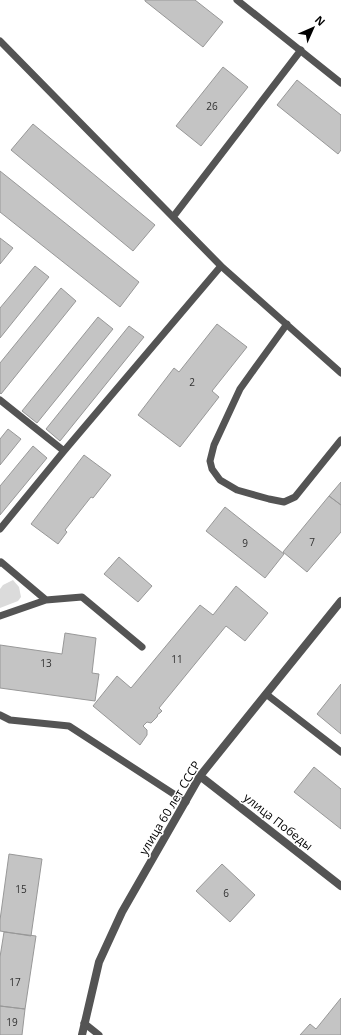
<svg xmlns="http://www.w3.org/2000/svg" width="341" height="1035" viewBox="0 0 341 1035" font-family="'Open Sans',sans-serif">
<rect width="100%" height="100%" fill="#fff"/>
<path fill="#dbdbdb" d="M13 580 19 587 21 597 18 601 0 608V589L3 585Z"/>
<path fill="#c4c4c4" stroke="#989898" d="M145 0H195L223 22 203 47 145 1Z
M223 67 248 87 201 146 176 126Z
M297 80 341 115V150L338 154 277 105Z
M33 124 155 225 133 251 11 150Z
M0 171 139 282 120 307 0 212Z
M0 238 13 248 0 264Z
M35 266 49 277 0 338V308Z
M61 288 76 301 1 394 0 393V363Z
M98 317 113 329 37 423 22 411Z
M217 324 247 347 212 391 219 397 180 447 138 415 174 368 179 372Z
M129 326 144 337 60 441 46 429Z
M8 429 21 439 0 465V439Z
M33 446 47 458 0 515V486Z
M84 455 111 475 93 498 91 497 65 530 67 532 58 544 31 524Z
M341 482V505L329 496Z
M329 496 341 505V532L307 572 283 552Z
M225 507 284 554 265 578 206 531Z
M119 557 152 586 138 602 104 574Z
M236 586 268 613 245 641 226 626 159 708 162 711 160 713 158 714 157 717 151 723 147 722 143 726 147 730V735L140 745 93 706 117 676 131 688 200 605 213 615Z
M65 633 96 638 92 673 99 674 95 701 0 688V645L62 654Z
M341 684V734L317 714Z
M314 767 341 789V829L294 792Z
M9 854 42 859 31 936 0 931V920Z
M222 864 255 895 230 922 196 891Z
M4 932 36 936 25 1009 0 1006V957Z
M341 998V1035H300L310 1024 316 1029Z
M0 1006 25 1009 22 1035H0Z"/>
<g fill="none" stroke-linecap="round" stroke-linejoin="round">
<path stroke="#545454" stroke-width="7" d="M237 0 341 83
M0 41 221 266 64 451 0 529
M173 217 301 50
M221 266 341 373
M287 324 255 368 240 389 214 445 210 461 212 469 220 480 237 490 269 499 284 502 295 497 341 440
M0 400 64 451
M0 563 1 562 46 600 82 597 142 647
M0 616 46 600
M266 694 341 752
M0 715 10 720 69 726 186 802
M84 1023 99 1035"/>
<path stroke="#545454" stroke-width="8" d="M200 776 341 886
M82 1035 99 962 122 912 200 776 341 601"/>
</g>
<g text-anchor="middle" stroke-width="3" stroke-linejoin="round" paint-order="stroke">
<g font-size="10" fill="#313131">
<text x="212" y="110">26</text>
<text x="192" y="386">2</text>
<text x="312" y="546">7</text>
<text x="245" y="547">9</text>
<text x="177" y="663">11</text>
<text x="46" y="667">13</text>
<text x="21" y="893">15</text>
<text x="226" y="897">6</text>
<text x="15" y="986">17</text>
<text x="12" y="1026">19</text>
</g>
<g font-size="12" fill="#000" stroke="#fff">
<text transform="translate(170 808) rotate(-59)" y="4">улица 60 лет СССР</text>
<text transform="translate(278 822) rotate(38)" y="4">улица Победы</text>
</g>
</g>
<g transform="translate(313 28) rotate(45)" stroke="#ffffff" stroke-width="3" paint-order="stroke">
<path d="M0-3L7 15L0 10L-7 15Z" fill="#000000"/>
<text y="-6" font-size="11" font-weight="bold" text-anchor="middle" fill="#000000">N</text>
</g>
</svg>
